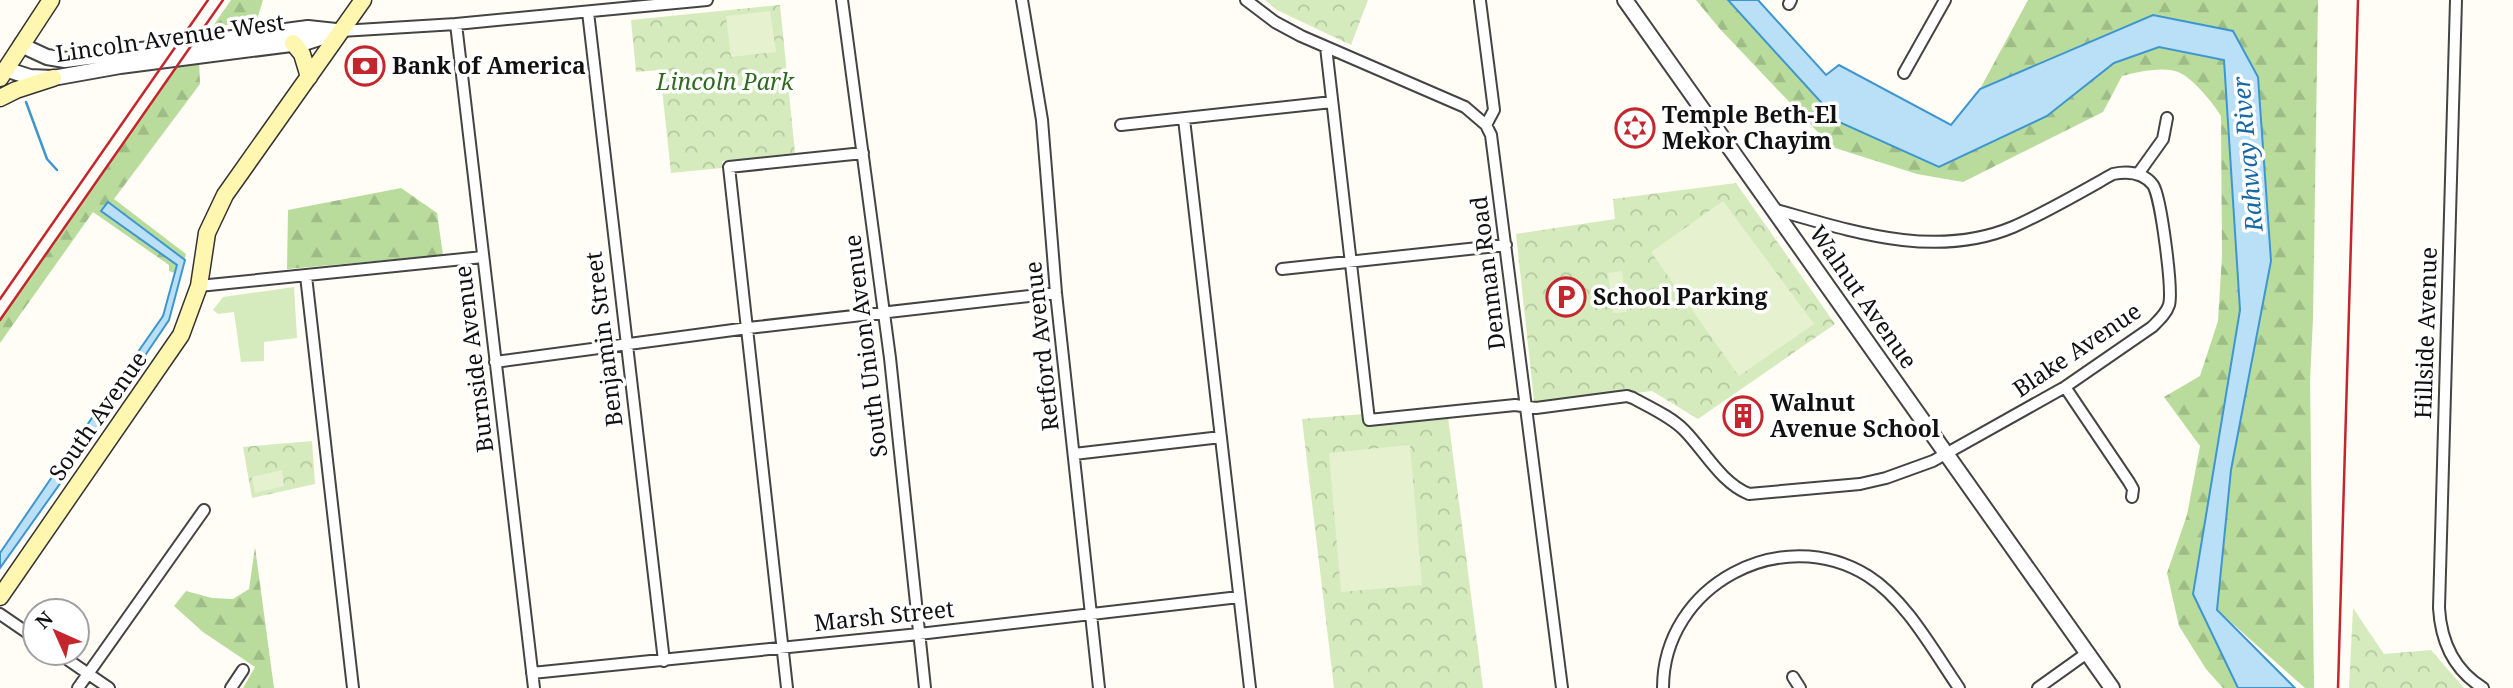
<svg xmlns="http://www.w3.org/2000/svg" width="2513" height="688" viewBox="0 0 2513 688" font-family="'Noto Serif',serif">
<defs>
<pattern id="forest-firs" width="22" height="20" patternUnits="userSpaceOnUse" patternTransform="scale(1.75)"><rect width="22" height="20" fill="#b9dc9c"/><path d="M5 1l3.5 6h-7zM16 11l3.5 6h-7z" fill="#9ebc85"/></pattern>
<pattern id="park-crowns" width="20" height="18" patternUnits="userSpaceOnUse" patternTransform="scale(1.75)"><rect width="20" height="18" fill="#d5ebbd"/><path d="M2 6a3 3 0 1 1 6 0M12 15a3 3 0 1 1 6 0" fill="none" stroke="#b6c8a1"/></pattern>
</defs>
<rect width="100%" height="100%" fill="#fffdf5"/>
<path fill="#d5ebbd" d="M294 287 297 338 264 342V361L241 362 234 312 218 314 213 310 223 297Z"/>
<path fill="url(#forest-firs)" d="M231 0H263L256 23 213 26Z
M1696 0H1728L1839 122 1939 167 2047 116 2114 63 2159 47 2224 60 2240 310 2193 594 2238 688H2223L2206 669 2179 626 2167 573 2187 515 2200 446 2164 397 2200 376 2218 321 2222 256 2221 116C2213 103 2192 77 2178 72 2162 66 2137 72 2122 76L2103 112 1963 182 1917 174 1832 147 1720 29Z
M2028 0H2318L2313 318 2310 381 2314 688H2305L2217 610 2231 470 2258 77 2153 15 1980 89Z
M183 57 199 58 200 84 114 199 186 254 180 275 169 271V265L93 212 0 343V321Z
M401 188 437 213 443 255 287 269 288 210Z
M255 547 274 688H243L255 667 203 632 174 606 186 591 212 598 233 599 249 589Z"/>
<path fill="url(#park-crowns)" d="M1265 0H1368L1351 45 1277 10Z
M780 5 795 153 722 161V168L671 173 660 70 636 72 631 20Z
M1736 183 1835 324 1698 419 1652 391 1448 417 1483 688H1334L1302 419 1534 400 1516 234 1615 219 1613 199Z
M312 441 315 484 252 498 243 447Z
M2353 608 2384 654 2431 650 2464 688H2349Z"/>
<path fill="#e6f2cf" d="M770 11 776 52 731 57 726 16Z
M1723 201 1814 324 1739 376 1651 252Z
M1622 271 1627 312 1613 313 1608 273Z
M1410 445 1422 585 1341 592 1329 453Z
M282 470 284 486 255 493 252 477Z"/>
<path fill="#b9e0f7" stroke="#3f96cf" stroke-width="2" d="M1728 0H1758L1826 75 1839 65 1951 125 1980 89 2153 15 2233 31 2258 77 2271 261 2231 470 2217 610 2295 688H2238L2193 594 2240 310 2224 60 2159 47 2114 63 2047 116 1939 167 1839 122Z
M108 202 185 260 169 320 86 443 78 438 163 316 177 265 101 211Z
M69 452 76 456 74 464 0 568V553Z"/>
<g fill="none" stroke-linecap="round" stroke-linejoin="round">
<path stroke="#3f96cf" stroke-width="2.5" d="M26 102 47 159 57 170"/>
<g stroke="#444" stroke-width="14">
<path id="minor" d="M842 0 890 358 925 688
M1022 0 1042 120 1056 293 1099 688
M1246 0 1275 22 1301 36 1465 107 1486 125 1491 135 1562 688
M2456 0 2439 608C2441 642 2454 670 2483 688
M1480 1 1494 110 1486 125
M1789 4 1791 0
M588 12 664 661
M456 24 534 688
M341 31 456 24 707 0
M1326 47 1369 420 1515 405 1536 408 1627 396 1633 398C1649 407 1670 416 1684 430 1704 450 1721 483 1749 494L1860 484 1886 478 1933 461 2065 387 2152 327C2159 320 2166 314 2169 305 2173 290 2161 197 2153 185 2143 172 2128 171 2113 174 2081 192 2047 212 2013 227 1934 260 1851 231 1773 209
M1904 73 1945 0
M1184 119 1250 688
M1121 125 1332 102
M2138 174 2163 139 2167 118
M1282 269 1506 245
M306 276 353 688
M199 286 483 257
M495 362 748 328 1056 293
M2065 387 2129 482 2133 489 2132 497
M1074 454 1221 437
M0 614 35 638
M58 653 109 688
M532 673 919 634 1239 597
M1793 677 1800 688
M78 688 204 510
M231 688 243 670
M787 688 729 167 863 153
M1663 688C1663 585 1782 522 1868 576 1906 600 1934 652 1959 688
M2038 688 2087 653"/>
</g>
<g stroke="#444" stroke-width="18">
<path id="tertiary" d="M1625 0 2112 688
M21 45 47 57 65 60 308 28 336 31
M5 69 30 77 53 78 120 66 307 42 341 31"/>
</g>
<g stroke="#333" stroke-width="19">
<path id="secondary" d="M293 43 302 54 309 77
M0 78 51 0
M0 98 16 90 53 78
M0 597 181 335 199 286 207 233 225 195 363 0"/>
</g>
<use href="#minor" stroke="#fff" stroke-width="10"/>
<use href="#tertiary" stroke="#fff" stroke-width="14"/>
<use href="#secondary" stroke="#fff6b0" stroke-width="16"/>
<path stroke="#c4262e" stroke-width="2.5" d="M0 299 208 0
M0 320 223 0
M2338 688 2358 0"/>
</g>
<defs>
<g id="bank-ring" transform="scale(2.0125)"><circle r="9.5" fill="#fff" stroke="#c4262e" stroke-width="1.5"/><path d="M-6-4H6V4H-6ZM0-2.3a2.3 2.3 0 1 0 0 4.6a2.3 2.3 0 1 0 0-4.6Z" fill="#c4262e"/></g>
<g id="synagogue-ring" transform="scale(2.0125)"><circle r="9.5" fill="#fff" stroke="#c4262e" stroke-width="1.5"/><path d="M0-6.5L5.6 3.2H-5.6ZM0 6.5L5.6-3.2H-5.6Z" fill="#c4262e"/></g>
<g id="parking-ring" transform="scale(2.0125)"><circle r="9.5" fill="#fff" stroke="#c4262e" stroke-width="1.5"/><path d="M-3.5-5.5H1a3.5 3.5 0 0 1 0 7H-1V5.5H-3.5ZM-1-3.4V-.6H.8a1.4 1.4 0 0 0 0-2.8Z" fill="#c4262e"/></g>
<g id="building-ring" transform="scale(2.0125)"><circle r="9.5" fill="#fff" stroke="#c4262e" stroke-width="1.5"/><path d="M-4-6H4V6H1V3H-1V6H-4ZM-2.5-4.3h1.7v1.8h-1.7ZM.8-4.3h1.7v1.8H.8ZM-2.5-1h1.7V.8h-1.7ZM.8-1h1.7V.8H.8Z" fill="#c4262e"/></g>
</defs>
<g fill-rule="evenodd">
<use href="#bank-ring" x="365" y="66"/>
<use href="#synagogue-ring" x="1635" y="128"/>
<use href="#parking-ring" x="1566" y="297"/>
<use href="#building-ring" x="1743" y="416"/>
</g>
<g text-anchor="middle" stroke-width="7" stroke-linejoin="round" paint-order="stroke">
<g font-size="23" fill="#111" stroke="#fff">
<text transform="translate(170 38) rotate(-8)" y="8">Lincoln Avenue West</text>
<text transform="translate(1488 273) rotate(-97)" y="8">Denman Road</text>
<text transform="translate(1863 297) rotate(55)" y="8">Walnut Avenue</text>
<text transform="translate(2426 333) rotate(-88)" y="8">Hillside Avenue</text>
<text transform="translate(604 339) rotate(-97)" y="8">Benjamin Street</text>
<text transform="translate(866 346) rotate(-97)" y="8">South Union Avenue</text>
<text transform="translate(1042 346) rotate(-96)" y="8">Retford Avenue</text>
<text transform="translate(2077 350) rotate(-34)" y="8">Blake Avenue</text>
<text transform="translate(474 359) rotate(-97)" y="8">Burnside Avenue</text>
<text transform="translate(98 416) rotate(-55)" y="8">South Avenue</text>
<text transform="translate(884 616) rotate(-6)" y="8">Marsh Street</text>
</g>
<g font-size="23" font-weight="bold" fill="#111" stroke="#fff" text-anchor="start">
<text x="392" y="74">Bank of America</text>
<text x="1662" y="123">Temple Beth-El<tspan x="1662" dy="26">Mekor Chayim</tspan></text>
<text x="1593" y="305">School Parking</text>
<text x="1770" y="411">Walnut<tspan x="1770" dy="26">Avenue School</tspan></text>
</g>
<g font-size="23" font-style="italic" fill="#2f6b1f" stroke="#fff">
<text x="725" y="90">Lincoln Park</text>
</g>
<g font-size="24" font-style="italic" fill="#1768a6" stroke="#fff">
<text transform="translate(2248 154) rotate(-95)" y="8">Rahway River</text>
</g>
</g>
<g transform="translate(56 632) rotate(315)"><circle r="33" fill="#ffffff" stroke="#a0a0a0" stroke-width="2"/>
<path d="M0-5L12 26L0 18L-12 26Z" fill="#c4262e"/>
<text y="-10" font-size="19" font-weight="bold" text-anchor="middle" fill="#111111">N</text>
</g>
</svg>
